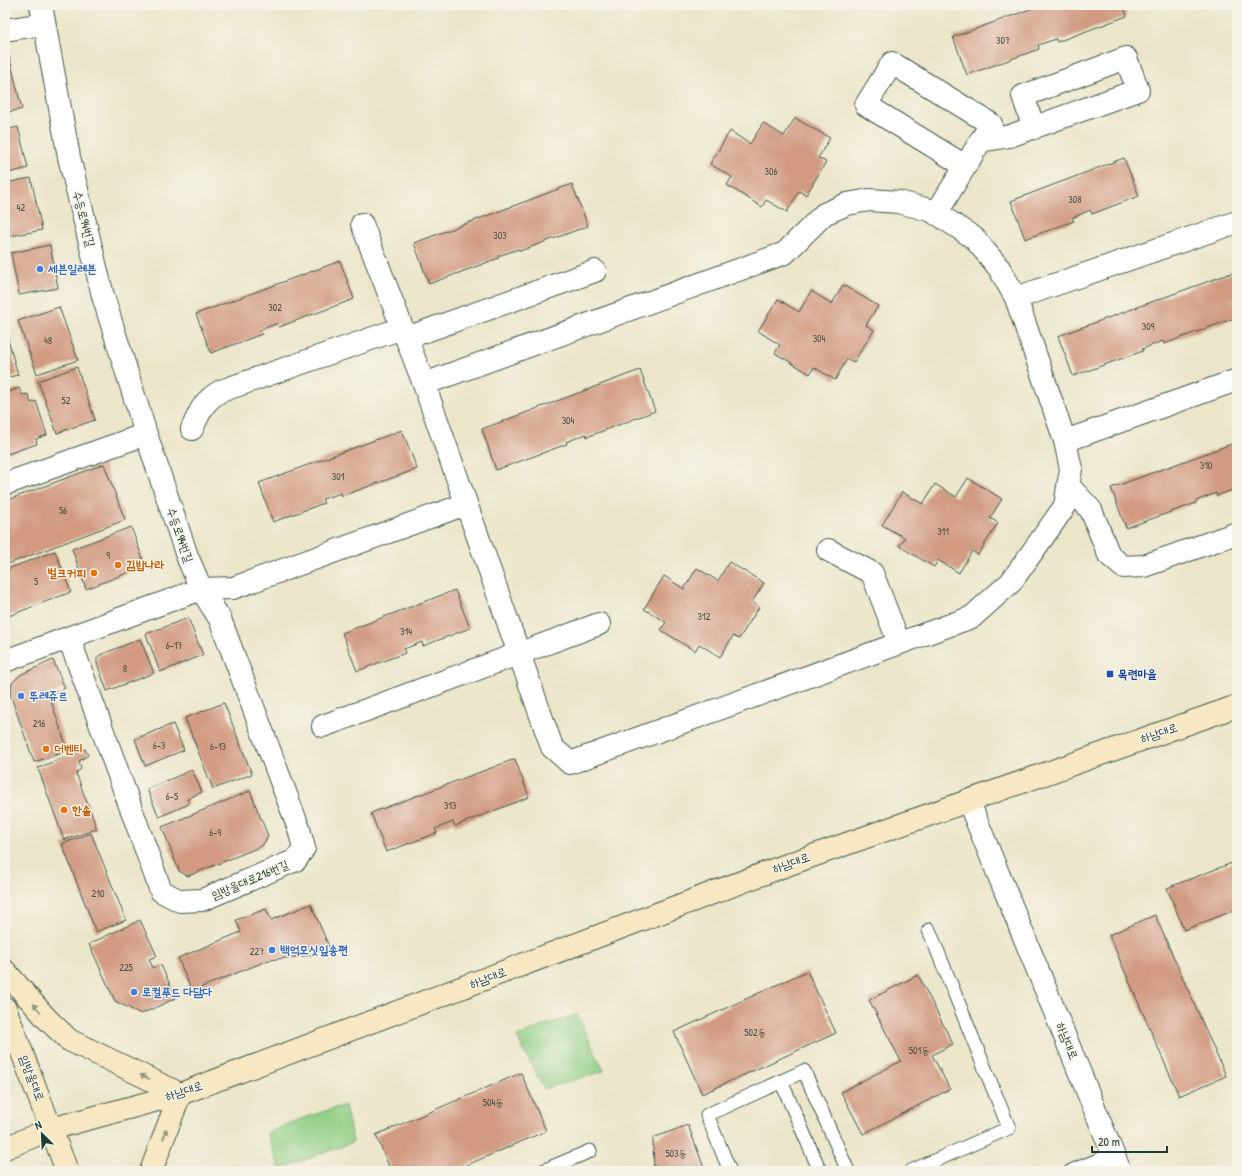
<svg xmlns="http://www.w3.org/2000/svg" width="1242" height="1176" viewBox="0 0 1242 1176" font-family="'Patrick Hand','Poor Story',sans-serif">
<rect width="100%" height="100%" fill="#f7f3e8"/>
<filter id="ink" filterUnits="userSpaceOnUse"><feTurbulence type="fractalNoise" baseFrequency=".025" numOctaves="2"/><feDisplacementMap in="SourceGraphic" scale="8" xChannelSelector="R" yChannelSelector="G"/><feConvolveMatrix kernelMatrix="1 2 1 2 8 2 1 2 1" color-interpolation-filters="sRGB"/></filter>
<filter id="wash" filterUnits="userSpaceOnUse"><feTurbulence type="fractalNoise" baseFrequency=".012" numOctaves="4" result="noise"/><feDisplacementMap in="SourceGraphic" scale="16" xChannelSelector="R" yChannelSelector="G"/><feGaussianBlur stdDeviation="0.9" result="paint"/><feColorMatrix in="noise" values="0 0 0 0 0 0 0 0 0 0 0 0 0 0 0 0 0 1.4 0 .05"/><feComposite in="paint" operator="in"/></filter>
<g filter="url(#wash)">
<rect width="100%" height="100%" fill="#ebe6c9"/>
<path fill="#90cf85" stroke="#58865c" d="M577 1015 604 1071 544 1089 517 1037 547 1024Z
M345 1105 353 1142 280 1169 267 1133 300 1119Z"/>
<g id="blocks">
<path fill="#d19a81" d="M1042 5H1123L1127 16 1057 42 1056 39 1038 45 1039 49 967 75 953 37Z
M8 52 22 109 5 113V53Z
M795 118 830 138 818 158 826 162 806 195 799 191 787 212 766 200 762 207 727 185 732 177 710 164 730 131 750 144 763 123 784 136Z
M18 127 28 168 5 174V130Z
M1124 158 1139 196 1092 214 1090 210 1072 218 1074 221 1025 239 1011 201Z
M31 178 42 230 5 237V183Z
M572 184 588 226 520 251 519 249 498 256 499 258 429 284 414 243Z
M50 245 58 288 19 295 11 253Z
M340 261 354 299 279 327 278 323 260 330 262 334 211 353 196 314Z
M1234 272 1237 280V300L1234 301 1237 310V317L1164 344 1163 341 1142 349 1143 351 1073 376 1058 336Z
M843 285 878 306 866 325 874 330 854 362 847 359 835 380 814 367 810 374 775 353 780 345 758 331 778 299 799 312 811 291 832 304Z
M59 307 78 360 37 374 18 321Z
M5 329 18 375 5 378Z
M77 367 95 420 57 433 38 381Z
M640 370 655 411 587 437 586 434 566 442 567 444 496 470 482 429Z
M19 388 22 395 28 394 31 403 36 401 47 435 36 439 37 444 7 454 5 453V393Z
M402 430 417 469 342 496 341 493 322 499 324 503 273 522 259 483Z
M1237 442V488L1217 496 1216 493 1196 501V503L1126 528 1111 488Z
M104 464 125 520 5 565V501Z
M968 478 1002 499 990 518 998 523 978 555 972 551 959 573 938 560 934 567 899 546 905 538 882 525 902 492 923 504 935 484 956 497Z
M131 527 144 562 140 568 86 589 72 549Z
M55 551 71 592 6 617 5 570Z
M729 562 764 583 752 602 759 607 739 639 733 636 720 657 699 644 695 651 661 630 666 622 644 609 664 576 684 589 697 568 718 581Z
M455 590 470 628 423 646 422 642 404 649 405 653 357 671 342 633Z
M188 618 203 655 160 672 146 634Z
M140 639 154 673 107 691 97 663V658L100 655Z
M53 660 65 688 49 695 68 751 34 762 10 694 12 683 20 675Z
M224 703 252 774 213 789 185 718Z
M173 724 184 750 145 766 135 739Z
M85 749 88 755 79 761 81 769 76 773 97 829 64 840 38 768Z
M515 759 529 797 455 826 453 822 435 829 437 833 386 852 371 813Z
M192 770 202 792 187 799 189 804 159 817 147 789Z
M250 791 268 836 262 846 188 876 179 871 162 827Z
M91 833 126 920 96 932 62 844Z
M1237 861V909L1184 930 1167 888Z
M311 904 329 947 311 955 269 960 192 991 178 958 241 932 236 920 266 909 271 920Z
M1155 915 1226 1076 1179 1096 1109 935Z
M140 920 157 956 149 959 153 968 161 965 176 998 141 1014 115 1001 89 944Z
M807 971 836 1033 702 1094 674 1032Z
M918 975 953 1044 932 1055 950 1089 863 1134 841 1092 901 1061 869 1000Z
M521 1073 546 1131 453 1171H391L376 1135Z
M688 1125 704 1168 702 1171H654L653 1138Z"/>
</g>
</g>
<g filter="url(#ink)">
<use href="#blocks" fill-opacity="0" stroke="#3e564a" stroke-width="1"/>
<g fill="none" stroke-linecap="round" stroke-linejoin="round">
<g stroke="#3e564a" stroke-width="15">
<path id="service" d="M781 1081 820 1171
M543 1171 590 1151
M730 1171 707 1115 804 1071 848 1171
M911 1171 1009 1128 929 930
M1071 1171 1113 1154"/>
</g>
<g stroke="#3e564a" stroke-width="24">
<path id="minor" d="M41 5 69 157 103 296 146 434 187 556 201 589 220 619 299 829 304 848 296 860 202 900 180 901 161 891 69 638
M5 30 43 24
M980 141 1010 136 1138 90 1126 58 1023 96 1034 128
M936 214 991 124 892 63 866 105 965 166
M362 224 424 384 552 747 570 763 972 617 1011 582 1065 506 1071 469 1065 441 1016 298
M406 338 595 271
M424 384 785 253 824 214 847 204 869 200 899 202 933 211 974 238 999 268 1016 298 1237 222
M192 429C200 411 204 400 221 391L402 328
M1065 441 1237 380
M5 484 146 434
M1068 485 1091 510 1109 555 1123 567 1144 566 1237 533
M828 550 872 573 899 643
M5 661 201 589 233 588 466 504
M323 726 599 624
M968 800 1120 1171"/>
</g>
<g stroke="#3e564a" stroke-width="24">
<path id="secondary" d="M5 971 47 1019 69 1040 180 1094
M5 1008 67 1171
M5 1148 51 1129 180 1094 784 866 1237 706
M151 1171 180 1094"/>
</g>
<use href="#service" stroke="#fff" stroke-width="13"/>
<use href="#minor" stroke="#fff" stroke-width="22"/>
<use href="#secondary" stroke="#f7e8c3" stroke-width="22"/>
</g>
<defs><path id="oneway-solid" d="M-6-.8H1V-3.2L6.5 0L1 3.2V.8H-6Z"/></defs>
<g fill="#8b927c">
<use href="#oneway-solid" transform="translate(37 1008) rotate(-131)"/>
<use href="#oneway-solid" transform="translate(145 1077) rotate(-154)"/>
<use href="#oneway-solid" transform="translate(165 1134) rotate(-70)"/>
</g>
</g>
<g fill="#3f7fe0" stroke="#f7f3e8" stroke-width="1.5">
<circle cx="40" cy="269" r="4"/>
<circle cx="21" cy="696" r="4"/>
<circle cx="272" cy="950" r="4"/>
<circle cx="134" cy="992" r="4"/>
</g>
<g fill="#e8710a" stroke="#f7f3e8" stroke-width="1.5">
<circle cx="118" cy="565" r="4"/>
<circle cx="94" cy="573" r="4"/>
<circle cx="46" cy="749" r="4"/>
<circle cx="64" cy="810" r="4"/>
</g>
<rect fill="#1a4fb4" stroke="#f7f3e8" stroke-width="1.5" x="1106" y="670" width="8" height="8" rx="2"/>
<g text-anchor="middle" stroke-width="3" stroke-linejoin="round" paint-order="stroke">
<g font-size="10" fill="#4c5447">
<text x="1003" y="44">307</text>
<text x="771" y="175">306</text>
<text x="1075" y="203">308</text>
<text x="21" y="211">42</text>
<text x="500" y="239">303</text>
<text x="275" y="311">302</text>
<text x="1148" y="330">309</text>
<text x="819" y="342">304</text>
<text x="48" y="344">48</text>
<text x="66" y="404">52</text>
<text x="568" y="424">304</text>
<text x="1206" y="469">310</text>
<text x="338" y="480">301</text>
<text x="63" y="514">56</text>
<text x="943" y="535">311</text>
<text x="108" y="559">9</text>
<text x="36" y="585">5</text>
<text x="704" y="620">312</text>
<text x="406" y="635">314</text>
<text x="174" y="649">6-17</text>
<text x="125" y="672">8</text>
<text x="39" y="727">216</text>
<text x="159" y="749">6-3</text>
<text x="218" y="750">6-13</text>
<text x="172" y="800">6-5</text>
<text x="450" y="809">313</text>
<text x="215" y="836">6-9</text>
<text x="98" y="897">210</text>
<text x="257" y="955">227</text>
<text x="126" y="971">225</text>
<text x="755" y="1036">502동</text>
<text x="919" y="1054">501동</text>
<text x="493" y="1106">504동</text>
<text x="676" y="1157">503동</text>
</g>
<g font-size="12" fill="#1f3d34" stroke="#f7f3e8">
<text transform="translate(84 219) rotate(76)" y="4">수등로94번길</text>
<text transform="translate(180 535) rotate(71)" y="4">수등로94번길</text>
<text transform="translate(1159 733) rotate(-19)" y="4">하남대로</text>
<text transform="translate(791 863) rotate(-20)" y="4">하남대로</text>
<text transform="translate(250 880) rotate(-23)" y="4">임방울대로216번길</text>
<text transform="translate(488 978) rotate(-21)" y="4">하남대로</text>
<text transform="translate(1067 1041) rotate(68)" y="4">하남대로</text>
<text transform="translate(32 1078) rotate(69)" y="4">임방울대로</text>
<text transform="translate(184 1091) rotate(-18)" y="4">하남대로</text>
</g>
<g font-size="12" font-weight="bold" fill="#366cbe" stroke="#f7f3e8" text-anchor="start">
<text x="48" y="273">세븐일레븐</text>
<text x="29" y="700">뚜레쥬르</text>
<text x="280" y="954">백억모싯잎송편</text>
<text x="142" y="996">로컬푸드 다담다</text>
</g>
<g font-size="12" font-weight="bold" fill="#c56008" stroke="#f7f3e8" text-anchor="start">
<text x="126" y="569">김밥나라</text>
<text x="86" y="577" text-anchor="end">벌크커피</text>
<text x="54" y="753">더벤티</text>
<text x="72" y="814">한솥</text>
</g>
<g font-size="12" font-weight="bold" fill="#164399" stroke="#f7f3e8" text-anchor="start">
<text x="1118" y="678">목련마을</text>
</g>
</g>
<rect width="1242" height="1176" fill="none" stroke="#f7f3e8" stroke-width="20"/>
<g transform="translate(42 1134) rotate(336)" stroke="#f7f3e8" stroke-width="3" paint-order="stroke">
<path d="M0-3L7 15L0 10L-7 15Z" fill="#1f3d34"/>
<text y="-6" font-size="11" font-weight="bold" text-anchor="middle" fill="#1f3d34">N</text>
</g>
<path d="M1092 1146v6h75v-6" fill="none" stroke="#1f3d34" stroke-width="2"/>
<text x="1098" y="1146" font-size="12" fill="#1f3d34" stroke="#f7f3e8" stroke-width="3" paint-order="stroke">20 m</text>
</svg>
